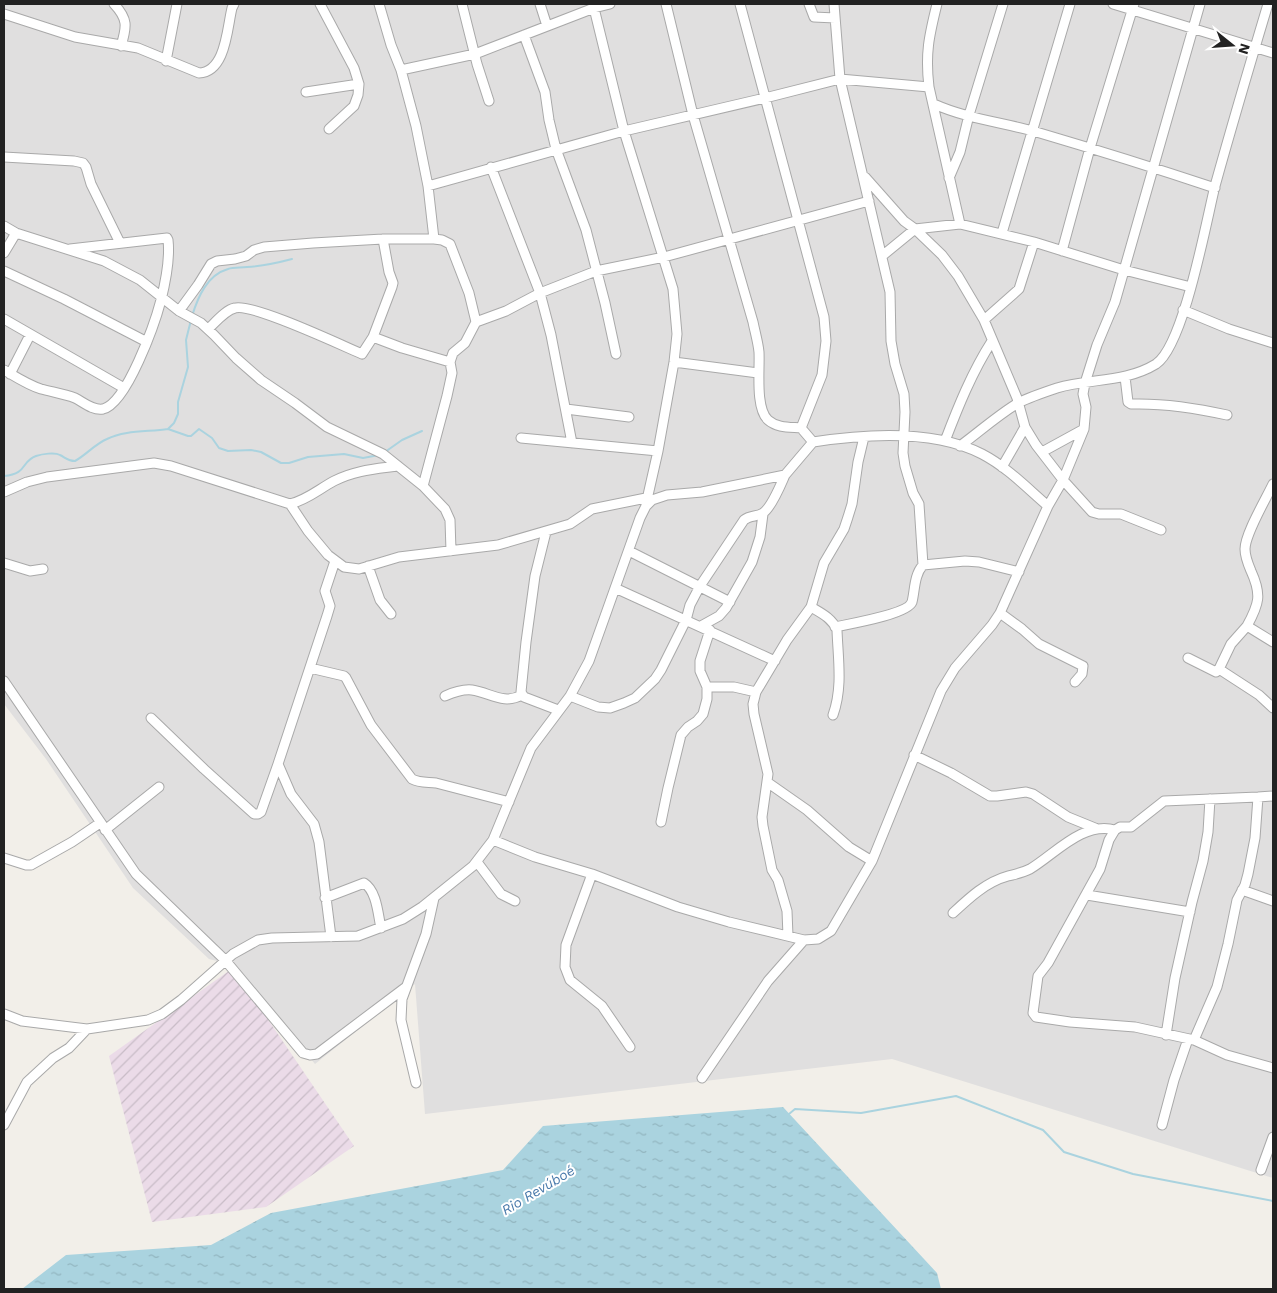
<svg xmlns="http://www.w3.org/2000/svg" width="1277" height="1293" viewBox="0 0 1277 1293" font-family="'Work Sans',sans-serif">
<defs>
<pattern id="industrial-furrows" width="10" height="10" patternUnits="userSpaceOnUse" patternTransform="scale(1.25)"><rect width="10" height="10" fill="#ebdbe8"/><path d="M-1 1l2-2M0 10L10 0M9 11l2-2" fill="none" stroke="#c9bcc7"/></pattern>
<pattern id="water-ripples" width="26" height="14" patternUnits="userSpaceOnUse" patternTransform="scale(1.25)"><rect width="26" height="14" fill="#aad3df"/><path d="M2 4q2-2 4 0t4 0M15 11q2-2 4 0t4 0" fill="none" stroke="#92b5bf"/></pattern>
</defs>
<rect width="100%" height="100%" fill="#f2efe9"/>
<path fill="#e0dfdf" d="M4 4H1273V1178L892 1059 425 1114 415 984 315 1064 233 965 209 959 133 888 46 759 4 704Z"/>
<path fill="url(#industrial-furrows)" d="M233 968 354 1146 266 1207 152 1222 109 1056Z"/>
<path fill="url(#water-ripples)" d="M783 1107 937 1273 941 1289H22L66 1255 211 1245 271 1213 503 1170 543 1126Z"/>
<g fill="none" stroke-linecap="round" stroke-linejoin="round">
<path stroke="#aad3df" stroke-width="2" d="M192 316C198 297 207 275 228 269 234 267 241 268 247 267 263 266 277 263 292 259
M168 429 188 436H191L199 429 212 438 219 448 228 451 251 450 261 452 281 463H289L308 457 344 454 363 458 379 455
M385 452 402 440 422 431
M4 476C28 474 21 461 36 456 42 454 55 452 60 455 66 458 68 461 75 461 86 455 95 444 107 439 125 430 148 432 168 429L174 423 178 414V402L188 367 186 340 191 320
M789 1114 795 1109 861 1113 956 1096 1043 1130 1064 1152 1133 1174 1273 1201"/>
<g stroke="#a9a9a9" stroke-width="11">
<path id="minor" d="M114 4C128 19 127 26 121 46
M320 4 354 68 359 84 358 95 354 106 329 129
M379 4 391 45 401 70 416 126 428 186 434 239
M462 4 477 64 489 101
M540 4 547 26
M593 4 624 131 673 289 677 334 674 362 658 451 646 504
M666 4 693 115 753 322C755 332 758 342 759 352 760 369 755 408 768 420 777 428 790 427 801 428
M740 4 824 317 826 341 822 375 801 428 813 442
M809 4 814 17 835 18
M834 4 840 79 890 292 891 341 895 364 904 394 905 412 903 453 905 466 913 493 919 504 923 565
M937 4C929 36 925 54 929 87L960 224
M1113 4 1273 53
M4 14 75 37 138 48 199 73C226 72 227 28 232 8L234 4
M524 35 545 92 549 120 556 149 586 230 605 303 616 354
M166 61 177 4
M401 70 475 54 594 8 610 4
M306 92 359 84
M934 104C965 118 1000 122 1033 131 1094 149 1155 168 1215 188
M4 157 74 161 83 163 86 167 91 184 120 243
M491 167 540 293 551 335 572 443
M865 177 904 221 915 229 942 255 958 276 984 320 1017 398 1025 427 1036 445 1063 480 1092 512 1099 514H1121L1161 530
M949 178 960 152 969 115 1003 4
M428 186 624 131 765 98 840 79 929 87
M4 226 16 233 104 261 140 280 179 311 201 323 214 335 236 358 261 380 295 403 327 427 383 454 423 486 447 396 452 373 450 362 453 353 465 343 476 322 506 311 540 293 596 271 664 257 869 201
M1002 233 1070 4
M383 239 389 272 393 283 392 287 373 337 402 348 450 362
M1062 251 1090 148 1134 4
M4 253 16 233
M882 256 915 229 960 224 1034 242 1124 270 1191 287
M4 271 64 299 147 342
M1183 310 1229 329 1273 343
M179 311 198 285 211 264 217 261 235 259 246 256 254 250 264 247 313 243 383 239H434L442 240 450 244 469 293 476 322
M4 319 124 388
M984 320 1019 289 1034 242
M208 329C215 323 225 310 235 308 252 303 341 345 362 354L373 337
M674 362 758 373
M4 370C16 377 28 385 41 389 52 392 64 394 75 398 83 402 93 411 103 409 127 403 155 323 161 300 165 284 170 257 168 240L167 238 70 249
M10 374 30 335
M1125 377 1128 402 1131 404C1163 403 1196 408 1227 415
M566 409 629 417
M521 438 658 451
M945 441C958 407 972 372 992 341
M960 446C979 432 998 415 1018 403 1030 397 1045 392 1057 388 1090 378 1125 383 1156 364 1184 345 1206 222 1215 186 1232 125 1250 64 1268 4
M1042 452 1084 429
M1002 467 1025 427
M1273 484C1266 499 1245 534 1245 549 1245 556 1248 564 1251 571 1262 595 1259 604 1247 626L1273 642
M423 486 445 509 450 520 451 551
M4 492 27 482 47 477 154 463 171 466 290 504 308 531 328 555 344 567 359 569 399 557 498 545 570 524 592 509 646 498
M290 504C307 500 319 489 334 481 355 470 376 469 398 466
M546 532 535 576 526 642 521 692 524 697 558 710
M629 551 730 602
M4 563 30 571 43 569
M368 566 380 600 391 614
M615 588 775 661
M811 607C821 613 832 618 837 630 838 659 843 687 833 715
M1000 613 1022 629 1039 644 1083 666 1082 674 1075 682
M701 626 719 616 726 608 752 562 760 537 763 514
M835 627C849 624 908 614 912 602 915 590 914 575 923 565L965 561 979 562 1019 572
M1188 658 1216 672 1219 669 1231 644 1247 626
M310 668 344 676 346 678 371 725 412 779C419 783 428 782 436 783L509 802
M1219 669 1259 695 1273 708
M4 681 136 874 225 960 303 1053 310 1055 317 1054 406 987
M707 687H734L756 692
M445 696C454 692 462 689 472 690 491 693 503 705 522 695
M570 696 598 707 610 708 624 703 635 698 655 679 661 670 686 620 690 605 700 586 744 520C750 515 757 517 763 513 772 507 781 484 785 475
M151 718 204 769 254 814H258L261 812 278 764
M914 755 951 773 990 796H997L1026 792 1033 794 1068 817 1095 828
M767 782 807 810 849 847 872 861
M1273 796 1258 797 1164 801 1131 827H1120L1115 830 1109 840 1100 869 1048 963 1038 976 1033 1013 1036 1017 1070 1022 1135 1027 1194 1040 1227 1055 1273 1068
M661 822 668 788 681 735 688 727 697 721 703 714 707 699V687L700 671V661L710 630
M105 830 159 787
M493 840 535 857 592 874 678 907 729 922 804 940 818 939 831 931 872 861 941 691 955 668 992 625 1000 613 1048 506 1063 480 1084 429 1086 407 1083 394 1085 383 1097 345 1115 302 1200 4
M4 858 26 865H31L72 842 100 823
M477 862 501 894 515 901
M592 874 566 945 565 967 570 980 602 1006 630 1047
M1242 890 1273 901
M1087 895 1190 912
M325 898 364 883C377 891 378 915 381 928
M953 913C969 898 986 882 1008 876 1016 874 1022 873 1030 869 1055 854 1083 821 1115 830
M788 936 787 911 778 880 772 870 763 826 762 817 768 774 754 714 753 704 756 692 787 640 811 607 824 563 844 529 848 517 852 504 858 462 864 437
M331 937 319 842 314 824 291 794 278 764 327 616 330 606 325 591 335 561
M4 1014 22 1021 87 1029 148 1020 162 1014 181 1000 233 954 258 940 272 938 358 936 403 919 422 907 473 866 493 840 531 748 570 696 589 661 640 518 646 506 652 500 667 495 702 492 785 475 813 442C864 434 934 429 982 454 1007 467 1027 488 1048 506
M1166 1035 1175 978 1192 902 1203 861 1208 832 1210 799
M1194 1040 1217 987 1228 944 1237 900 1245 885 1248 874 1255 838 1258 797
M702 1078 768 981 804 940
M416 1083 401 1020 402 999 426 934 434 898
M4 1125 27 1082 53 1058 69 1048 87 1029
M1162 1125 1174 1080 1188 1039
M1261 1170 1273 1137"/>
</g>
<use href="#minor" stroke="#fff" stroke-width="9"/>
</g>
<g text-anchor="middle" stroke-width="4" stroke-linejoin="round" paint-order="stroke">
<g font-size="14" font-style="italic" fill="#4a7aab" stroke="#fff">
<text transform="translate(538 1190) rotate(-31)" y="5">Rio Revúboé</text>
</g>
</g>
<rect width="1277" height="1293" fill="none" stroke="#222222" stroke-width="10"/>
<g transform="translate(1232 45) rotate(107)" stroke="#ffffff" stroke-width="4" paint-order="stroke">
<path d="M0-4L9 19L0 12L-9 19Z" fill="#222222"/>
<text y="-8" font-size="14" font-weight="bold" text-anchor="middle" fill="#222222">N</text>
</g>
</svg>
